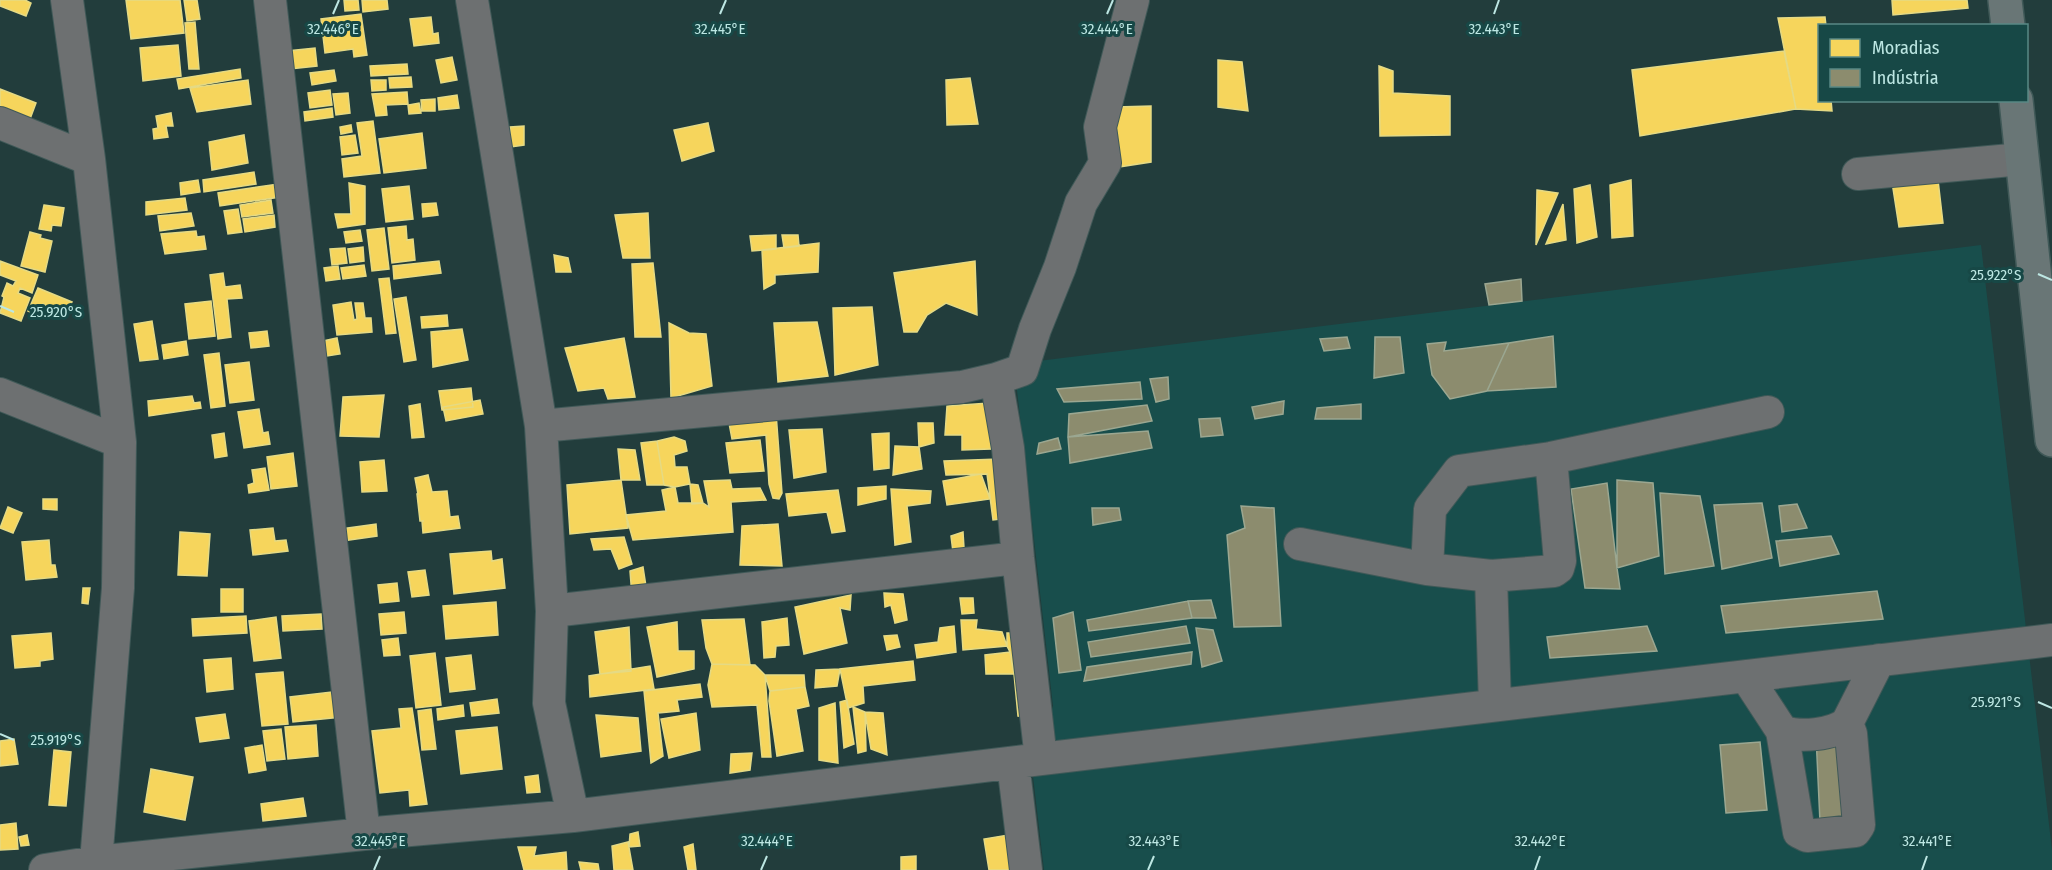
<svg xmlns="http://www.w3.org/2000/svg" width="2052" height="870" viewBox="0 0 2052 870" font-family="'Fira Sans Condensed',sans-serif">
<rect width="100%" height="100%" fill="#223d3c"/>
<path fill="#184e4c" d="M1981 245 2052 850V870H1044L1033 776 1053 706 1014 364Z"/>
<path fill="#f6d55c" stroke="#e5da84" stroke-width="1.5" d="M0 0H25L31 3 26 16 0 6Z
M126 0H180L184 33 131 39Z
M184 0H197L200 19 187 21Z
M344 0H358L359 10 345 11Z
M362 0H387L388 9 363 12Z
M1892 0H1967L1968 8 1893 15Z
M361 14 367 55 354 57 353 49 325 53 321 19Z
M431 17 433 34 438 33 439 43 414 46 410 19Z
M1825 17 1826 26H1820V100H1831L1832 111 1796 109 1778 18Z
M195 22 199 69H189L185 23Z
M178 45 181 76 143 81 140 48Z
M315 48 317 66 290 69 287 51Z
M1784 51 1796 109 1640 136 1632 70Z
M452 57 457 80 441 83 436 60Z
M1218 60 1242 62 1248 111 1218 107Z
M407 64 408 74 371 76 370 66Z
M1379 66 1393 71V93L1450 96V135L1380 136Z
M240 69 241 78 179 89 177 79Z
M334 70 336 81 312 85 310 73Z
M411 77 412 87 390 88 389 78Z
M970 78 978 124 947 125 946 80Z
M248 80 251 104 197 112 190 88Z
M371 80H386V90L372 91Z
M0 89 36 103 30 119 0 107Z
M330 90 332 105 310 108 308 93Z
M407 92 408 104 386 105 387 115 376 116 372 94Z
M348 93 350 113 336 115 333 94Z
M457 95 459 108 439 110 438 98Z
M435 99V111H422L421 100Z
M419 103 421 113 409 114 408 105Z
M1151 106V162L1112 168 1116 107Z
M332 108 333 117 305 121 304 112Z
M171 113 173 126H166L168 137 154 139 153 129 158 128 156 116Z
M373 121 380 173 344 177 342 159 362 156 357 123Z
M708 123 714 151 682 161 674 130Z
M351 125 352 132 341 134 340 127Z
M524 126V145L511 147 510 127Z
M422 133 426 168 384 173 379 139Z
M244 135 248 163 212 170 209 142Z
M355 135 358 153 342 155 340 137Z
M254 172 256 184 204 192 203 180Z
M198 180 200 192 181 195 180 183Z
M1631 180 1633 236 1612 238 1610 185Z
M1938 180 1943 223 1899 227 1892 182Z
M349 183 365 186V224L338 228 335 214H351Z
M278 184 280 197 220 206 218 193Z
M1590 185 1597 237 1577 243 1574 189Z
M409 186 413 219 386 222 382 189Z
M1537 190 1558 193 1536 245Z
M185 198 187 210 146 215V202Z
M271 200 273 213 242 217 240 205Z
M436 203 438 215 423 217 422 204Z
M1563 204 1566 240 1546 244Z
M44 205 64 208 61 226 52 225 51 231 39 229Z
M238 209 242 232 228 234 224 211Z
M191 213 194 226 160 231 158 216Z
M648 213 650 258H623L615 215Z
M274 215 275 227 245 232 243 219Z
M406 226 407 240 413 239 415 260 392 263 388 228Z
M384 228 389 269 372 271 367 230Z
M360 230 362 241 346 243 344 232Z
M196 231 197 237 204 236 206 249 165 254 161 234Z
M30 232 41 235 40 238 52 241 45 272 21 266Z
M776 235V249L752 251 750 236Z
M782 235H798L799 246 784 248Z
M819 243 818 272 775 275V283L764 289 762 250Z
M363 247 364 261 350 263 348 249Z
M345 248 347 263 332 265 330 249Z
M554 255 568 258 571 272H556Z
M0 261 38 275 32 293 20 288 18 293 30 298 21 321 0 313 4 297 2 296 7 283 13 286 16 281 0 275Z
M439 261 441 273 394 279 393 266Z
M975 261 977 315 946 303 927 315 917 332H904L894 273Z
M653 263 661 337H635L632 264Z
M364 265 366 276 343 279 341 268Z
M338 266 340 279 326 281 324 268Z
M223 273 225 287 240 285 242 298 227 299 231 337 218 339 210 275Z
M389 278 396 333 386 334 379 279Z
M38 288 72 302 66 314 43 304 38 315 28 311Z
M406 297 416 360 404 362 394 299Z
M211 301 215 336 189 339 185 304Z
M351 302 354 320 357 319 355 303H363L365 318H371L372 332 337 335 333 305Z
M872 307 878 365 835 375 833 308Z
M447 315 448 326 422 328 421 317Z
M152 321 158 359 140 361 134 324Z
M817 322 828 376 778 382 774 323Z
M669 323 689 333 706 334 712 386 671 398Z
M462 329 468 360 433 367 431 332Z
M267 331 269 346 251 348 249 333Z
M337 338 340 354 321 357 318 342Z
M624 338 635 397 608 399 604 388 578 391 565 348Z
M186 341 188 355 164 359 162 345Z
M219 353 225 406 211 408 204 355Z
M249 362 254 400 230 403 225 365Z
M471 388 473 407 442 410 439 391Z
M384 395 379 437 340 436 343 397Z
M192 396 194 403 200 402 201 408 149 416 148 401Z
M480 400 483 414 446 421 443 407Z
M989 403 991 449 962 450V435H945L947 406Z
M420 404 424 437 412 438 409 406Z
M259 409 263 433 268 432 270 444 244 448 238 412Z
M776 413 782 493 779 499 773 498 769 484 766 435 732 439 729 423Z
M918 423H933L934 443 919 447Z
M822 429 826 472 794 478 789 430Z
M224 433 227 456 215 458 212 435Z
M889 433V468L874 470 872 434Z
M674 437 685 441 687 451 674 455 675 467H687L690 484 675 487 664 485 657 441Z
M760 440 764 471 730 473 726 443Z
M657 441 664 485H647L641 443Z
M895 446 919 447 922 469 893 475Z
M618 449 635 450 640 480H621Z
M293 453 297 486 271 489 267 457Z
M999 459 1009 518 993 520 987 474 946 475 944 461Z
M384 460 387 491 362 492 360 462Z
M265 468 269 490 249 493 248 485 254 483 252 470Z
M981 474 990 499 947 505 943 481Z
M428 475 432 492 447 491 450 517 458 516 460 528 423 533 422 521H424H420L417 494H418L415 478Z
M621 480 628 528 570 534 567 485Z
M730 480 732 489 760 488 766 500 731 502 733 532 633 540 626 515 666 511 662 490 675 487 678 503H703L709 507 704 481Z
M690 484 698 485 703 503 692 504Z
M886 486V499L858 505V488Z
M891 489 931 491 930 503 907 506 911 542 895 545Z
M838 490 845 531 832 533 827 512 789 516 786 494Z
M43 499H57V510L43 509Z
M8 507 22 513 13 533 0 528Z
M376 524 377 536 343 541 341 529Z
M778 524 782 566 740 565 742 526Z
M273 528 275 541 286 540 288 551 253 555 250 530Z
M180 532 210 534 207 576 178 575Z
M963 532 965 564 954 560 951 536Z
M624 537 632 564 619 569 611 549 594 550 591 539Z
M49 540 51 565H55L57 577 26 580 22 542Z
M491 551 492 561 502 559 505 588 454 594 450 554Z
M643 567 647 593 632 596 630 571Z
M425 570 429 595 412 597 408 572Z
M397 583 399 601 380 603 378 585Z
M83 588H90L88 604 82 603Z
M221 589H243V612H221Z
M884 593 903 594 907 620 895 623 891 605 885 607Z
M851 595 850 610 840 608 847 643 804 654 795 607Z
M960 598H973L974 613 962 614Z
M496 602 498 635 446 639 443 606Z
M404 612 406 633 381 635 379 614Z
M321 614 322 629 283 631 282 616Z
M246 616 247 633 193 636 192 619Z
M276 617 281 658 254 661 249 621Z
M787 618 789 645 776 646 775 657 764 658 762 622Z
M744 619 750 665 712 664 706 648 702 620Z
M961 620H977L976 629 1002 632 1007 646 963 650Z
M677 622 678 651H694V669L657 677 647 627Z
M954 626 956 652 917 658 915 645 938 642 940 628Z
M629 627 631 671 600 674 595 632Z
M51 633 53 659 40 661V666L15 668 12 636Z
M1007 633H1017L1024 671 1014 674 1010 652 1007 646Z
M897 635 900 647 887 650 884 636Z
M398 638 400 655 384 656 382 640Z
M1010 652 1014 674H986L985 655Z
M435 653 441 705 416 708 410 656Z
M471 655 475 689 450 692 446 658Z
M231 658 233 689 207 692 204 660Z
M913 661 915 680 863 686 864 703 848 708 840 669Z
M712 664 755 665 765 675 771 757H762L757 705 712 707 708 685Z
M650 666 654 689 590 697 589 676Z
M840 669 837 686 815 688 816 670Z
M283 672 288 724 262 726 256 674Z
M1014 674 1024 678 1030 717 1018 716Z
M765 675H804L805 687 770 691Z
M700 684 702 697 677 700 679 711 658 713 663 756 651 763 644 691Z
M805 687 809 706 796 709 803 751 777 756 769 701 770 691Z
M340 691 342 717 293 722 290 697Z
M497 699 499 713 472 716 470 703Z
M847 700 854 744 844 748 840 702Z
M835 703 838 763 819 760V708Z
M463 705 464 716 438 720 437 709Z
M853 707 865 712 866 751 858 753Z
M412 708 427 804 410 806 409 790 380 793 372 731 401 728 399 709Z
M431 709 436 749 422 750 418 711Z
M865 712 883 713 887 755 871 749Z
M696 713 700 750 669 758 661 719Z
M225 714 229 738 200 742 196 718Z
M596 715 638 718 641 751 601 757Z
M316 725 318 756 288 759 285 727Z
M497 727 502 769 461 774 456 731Z
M281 729 285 759 267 761 263 731Z
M14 739 18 764 0 766V741Z
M262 745 266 770 249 773 245 748Z
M54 750 71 752 66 806 49 805Z
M752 753 750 770 730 773 731 754Z
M151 769 193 777 185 820 144 812Z
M538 775 540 792 527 793 525 777Z
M303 798 306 816 263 821 261 804Z
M16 823 18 849 0 850V825Z
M638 832 640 846 629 847 630 834Z
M27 835 29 845 21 846 19 837Z
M1008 835 1011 870H989L984 839Z
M628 842 633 870H614L612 846Z
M693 844 696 870H688L684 847Z
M518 847H536L534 856 566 852 567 870H524Z
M916 856V870H901V857Z
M579 862 598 864 599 870H581Z"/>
<path fill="#8c8c6e" stroke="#9ba791" stroke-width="1.5" d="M1521 279 1522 301 1489 305 1485 284Z
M1553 336 1556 387 1487 391 1509 343Z
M1347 337 1350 348 1324 351 1320 339Z
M1375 337H1400L1404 373 1374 378Z
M1446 342 1444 351 1509 343 1487 391 1450 399 1432 375 1427 344Z
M1168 377 1169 399 1156 402 1150 379Z
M1140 382 1142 399 1064 402 1057 389Z
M1284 401 1283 414 1255 419 1252 407Z
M1361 404V419H1315L1317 408Z
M1147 405 1152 421 1068 437 1069 414Z
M1220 418 1223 435 1201 437 1199 419Z
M1148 431 1152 448 1070 463 1068 437Z
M1058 438 1061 449 1037 454 1039 443Z
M1617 480 1653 483 1659 556 1617 568Z
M1607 483 1617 568 1620 589 1585 588 1571 489Z
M1660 493 1700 496 1714 566 1665 574Z
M1762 503 1772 558 1722 569 1714 505Z
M1797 504 1807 528 1782 532 1779 506Z
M1241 506 1274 508 1281 626 1234 627 1227 535 1245 528Z
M1092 508H1119L1121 520 1093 525Z
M1831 536 1839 554 1780 566 1776 541Z
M1877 591 1883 619 1726 633 1721 606Z
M1211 600 1216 618H1192L1188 601Z
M1188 601 1192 618 1089 631 1087 620Z
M1073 612 1081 670 1059 673 1053 618Z
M1186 626 1190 643 1091 657 1088 642Z
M1647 626 1657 651 1550 658 1547 637Z
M1196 628 1213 630 1222 661 1202 667Z
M1192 652 1191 664 1084 681 1087 667Z
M1851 734 1854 821 1820 822 1816 735Z
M1760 742 1767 810 1726 813 1720 745Z"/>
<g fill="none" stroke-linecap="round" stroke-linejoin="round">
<g stroke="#405958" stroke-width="34">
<path id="minor" d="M67 0 89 159 120 442 118 588 96 862
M270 0 364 834
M472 0 541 426 552 611 549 703 573 816
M0 123 89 159
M1858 174 2022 159
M996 379 1008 448 1018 558 1041 759
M0 394 120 442
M541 426 962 387 996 379 1022 370 1035 329 1060 267 1081 203 1105 163 1100 127 1133 0
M1300 544 1427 569 1491 576 1495 705
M1427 569 1430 509 1459 471 1551 458 1768 412
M1491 576 1554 571 1558 568 1560 561 1551 458
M552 611 1018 558
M1746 676 1782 731C1799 738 1833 735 1847 723L1879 660
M1782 731 1799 832 1807 836 1855 831 1859 825 1851 734 1847 723
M1013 763 1026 870
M45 870 96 862 364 834 573 816 1041 759 2052 640"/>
</g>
<g stroke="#405958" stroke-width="36">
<path id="highway" d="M2005 0 2008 26
M2016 100 2052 440"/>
</g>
<use href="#minor" stroke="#6d7071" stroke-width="32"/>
<use href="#highway" stroke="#697676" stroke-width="33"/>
</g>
<path fill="none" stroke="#bde7e3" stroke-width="2" d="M333 14 339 0M720 14 726 0M1107 14 1113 0M1494 14 1499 0M2038 274 2052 280M0 306 14 312M2038 702 2052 708M0 734 14 740M374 870 380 856M761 870 767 856M1148 870 1154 856M1535 870 1540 856M1922 870 1927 856"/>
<g font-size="15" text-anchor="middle" fill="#bde7e3" stroke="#174846" stroke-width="6" stroke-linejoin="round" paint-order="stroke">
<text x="333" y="34">32.446°E</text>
<text x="1107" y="34">32.444°E</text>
<text x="1494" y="34">32.443°E</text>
<text x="720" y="34">32.445°E</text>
<text x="1996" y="280">25.922°S</text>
<text x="56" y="317">25.920°S</text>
<text x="1996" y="707">25.921°S</text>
<text x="56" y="745">25.919°S</text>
<text x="380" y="846">32.445°E</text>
<text x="767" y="846">32.444°E</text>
<text x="1154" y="846">32.443°E</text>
<text x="1540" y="846">32.442°E</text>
<text x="1927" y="846">32.441°E</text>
</g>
<rect x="1818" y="24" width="210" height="78" fill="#174846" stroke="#598885" stroke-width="1.5"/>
<rect x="1830" y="39" width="30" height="18" fill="#f6d55c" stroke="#598885" stroke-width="1.5"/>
<text x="1872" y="54" font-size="18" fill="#bde7e3">Moradias</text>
<rect x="1830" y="69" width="30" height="18" fill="#8c8c6e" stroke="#598885" stroke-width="1.5"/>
<text x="1872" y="84" font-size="18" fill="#bde7e3">Indústria</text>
</svg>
